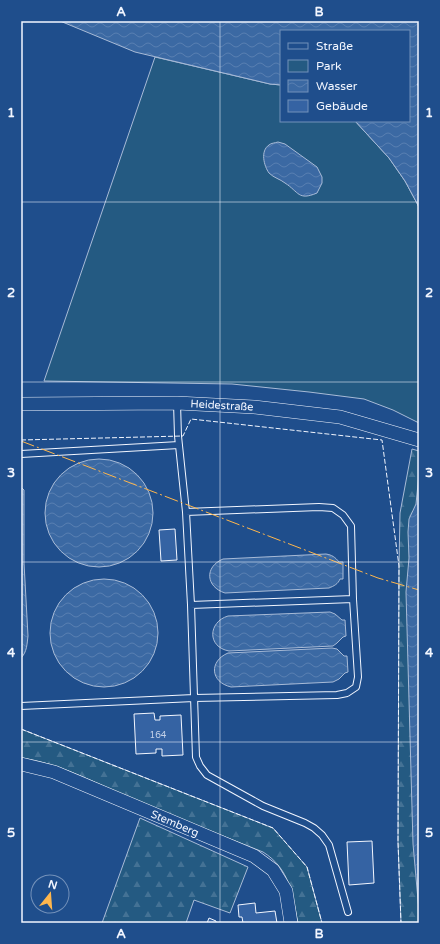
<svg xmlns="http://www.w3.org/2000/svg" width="440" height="944" viewBox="0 0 440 944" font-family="'Varela Round',sans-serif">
<defs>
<pattern id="forest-firs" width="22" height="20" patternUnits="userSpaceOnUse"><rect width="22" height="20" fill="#245a82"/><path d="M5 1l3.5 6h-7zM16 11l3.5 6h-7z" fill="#447295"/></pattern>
<pattern id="water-waves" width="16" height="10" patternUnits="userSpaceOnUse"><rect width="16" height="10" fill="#3b69a3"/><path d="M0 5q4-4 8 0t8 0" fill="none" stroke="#587fb1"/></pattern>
</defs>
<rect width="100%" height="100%" fill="#1f4e8c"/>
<path fill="#245a82" stroke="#a8bbd7" d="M155 57 270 84 281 85V121H355L389 158 405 181 419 207V423L393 410 364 399 309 392 232 384 44 381Z"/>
<path fill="url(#forest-firs)" stroke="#a8bbd7" d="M412 449 419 451V923H401L398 842 399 566 400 513Z
M21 729 273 828 307 867 322 923H298C292 894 290 869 263 852 218 834 174 817 130 798 95 783 59 763 21 758Z
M140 818 248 867 230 913 194 900 186 923H102Z"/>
<path fill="url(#water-waves)" stroke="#a8bbd7" d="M60 21H419V84H417L419 87V207L405 181 389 158 355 121H409V31H281V85L270 84 135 52Z
M278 142 285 144 317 167 322 177V183L317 193C298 201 299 192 285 183 280 179 274 178 269 173 264 166 260 151 269 145 271 143 275 143 278 142Z
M45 513a54 54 0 1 1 108 0a54 54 0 1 1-108 0Z
M419 474V911L413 844 406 592 409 558 408 532 409 519 416 504Z
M21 487 24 490V563L28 636C27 644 27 652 21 658Z
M326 554C332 555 335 557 339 562H343V579H340C338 584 334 586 329 588L225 593C206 587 204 567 223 559Z
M50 633a54 54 0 1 1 108 0a54 54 0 1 1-108 0Z
M330 612 335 614 342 620H345L346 636 343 637 337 643 333 646 229 651C207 647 208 622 228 616Z
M332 648 337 649 344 656H347L348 672 345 673 339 679 333 682 231 687C210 682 209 661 228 653Z"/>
<path fill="#3563a3" stroke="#f2f6ff" d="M175 529 177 560 161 561 159 530Z
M154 713 155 720H160V716L181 715 183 755 162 756V749H156V753L136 754 134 714Z
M372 841 374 883 349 885 347 842Z
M255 903 256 913 275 911 277 923H243L242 917H239L238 905Z
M209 918 216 921V923H207Z"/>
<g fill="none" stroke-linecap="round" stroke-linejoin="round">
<g stroke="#f2f6ff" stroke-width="8">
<path id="lane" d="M177 403 178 436 186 512 191 605 196 757 200 766 207 775 263 806 305 823 314 828 322 835 329 845 348 912
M21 454 179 445
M191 605 353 599
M21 706 194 698 337 695 347 693 356 687 358 677 353 599 351 526 343 515 333 508 319 507 186 512"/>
</g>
<g stroke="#f2f6ff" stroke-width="14">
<path id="street" d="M21 404 177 403 254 407 340 417 419 440
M21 764 54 772 254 856 273 870 286 891 291 923"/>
</g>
<use href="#lane" stroke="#1f4e8c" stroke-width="6"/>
<use href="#street" stroke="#1f4e8c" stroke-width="13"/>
<path stroke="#f2f6ff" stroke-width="1" stroke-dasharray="5 2" stroke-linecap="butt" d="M21 440 183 436 191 419 382 440 399 566 398 842 401 923
M21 729 273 828 307 867 322 923"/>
<path stroke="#ffb74d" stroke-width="1" stroke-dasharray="14 3 2 3" stroke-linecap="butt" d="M21 441 378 578 419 590"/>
</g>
<path fill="none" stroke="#f2f6ff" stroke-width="1" stroke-opacity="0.55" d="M220 21V923M21 202H419M21 382H419M21 562H419M21 742H419"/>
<g text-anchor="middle" stroke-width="3" stroke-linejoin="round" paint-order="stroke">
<g font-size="9" fill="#c3d1e8">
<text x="158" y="738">164</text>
</g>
<g font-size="11" fill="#f2f6ff" stroke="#1f4e8c">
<text transform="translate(222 405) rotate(3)" y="4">Heidestraße</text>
<text transform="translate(175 823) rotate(23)" y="4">Stemberg</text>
</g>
</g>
<rect width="440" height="944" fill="none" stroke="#1f4e8c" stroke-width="44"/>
<rect x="280" y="30" width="130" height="92" fill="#1f4e8c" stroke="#7391ba"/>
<rect x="288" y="43" width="20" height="6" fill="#1f4e8c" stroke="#7391ba"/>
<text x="316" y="50" font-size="12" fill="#f2f6ff">Straße</text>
<rect x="288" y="60" width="20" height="12" fill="#245a82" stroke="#7391ba"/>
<text x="316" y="70" font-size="12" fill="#f2f6ff">Park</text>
<rect x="288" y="80" width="20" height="12" fill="url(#water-waves)" stroke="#7391ba"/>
<text x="316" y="90" font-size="12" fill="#f2f6ff">Wasser</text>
<rect x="288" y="100" width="20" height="12" fill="#3563a3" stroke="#7391ba"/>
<text x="316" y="110" font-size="12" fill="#f2f6ff">Gebäude</text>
<g transform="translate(50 894) rotate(17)"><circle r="19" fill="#1f4e8c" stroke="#7391ba"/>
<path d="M0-3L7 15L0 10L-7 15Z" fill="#ffb74d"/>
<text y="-6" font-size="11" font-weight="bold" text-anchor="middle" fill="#f2f6ff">N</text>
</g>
<rect x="22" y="22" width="396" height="900" fill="none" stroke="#f2f6ff" stroke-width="1.5"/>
<g font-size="13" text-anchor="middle" font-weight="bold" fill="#f2f6ff">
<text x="121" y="16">A</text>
<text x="319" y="16">B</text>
<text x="11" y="117">1</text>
<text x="429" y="117">1</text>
<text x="11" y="297">2</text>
<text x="429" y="297">2</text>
<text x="11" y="477">3</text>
<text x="429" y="477">3</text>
<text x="11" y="657">4</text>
<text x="429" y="657">4</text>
<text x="11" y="837">5</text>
<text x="429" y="837">5</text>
<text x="121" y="938">A</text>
<text x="319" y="938">B</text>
</g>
</svg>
